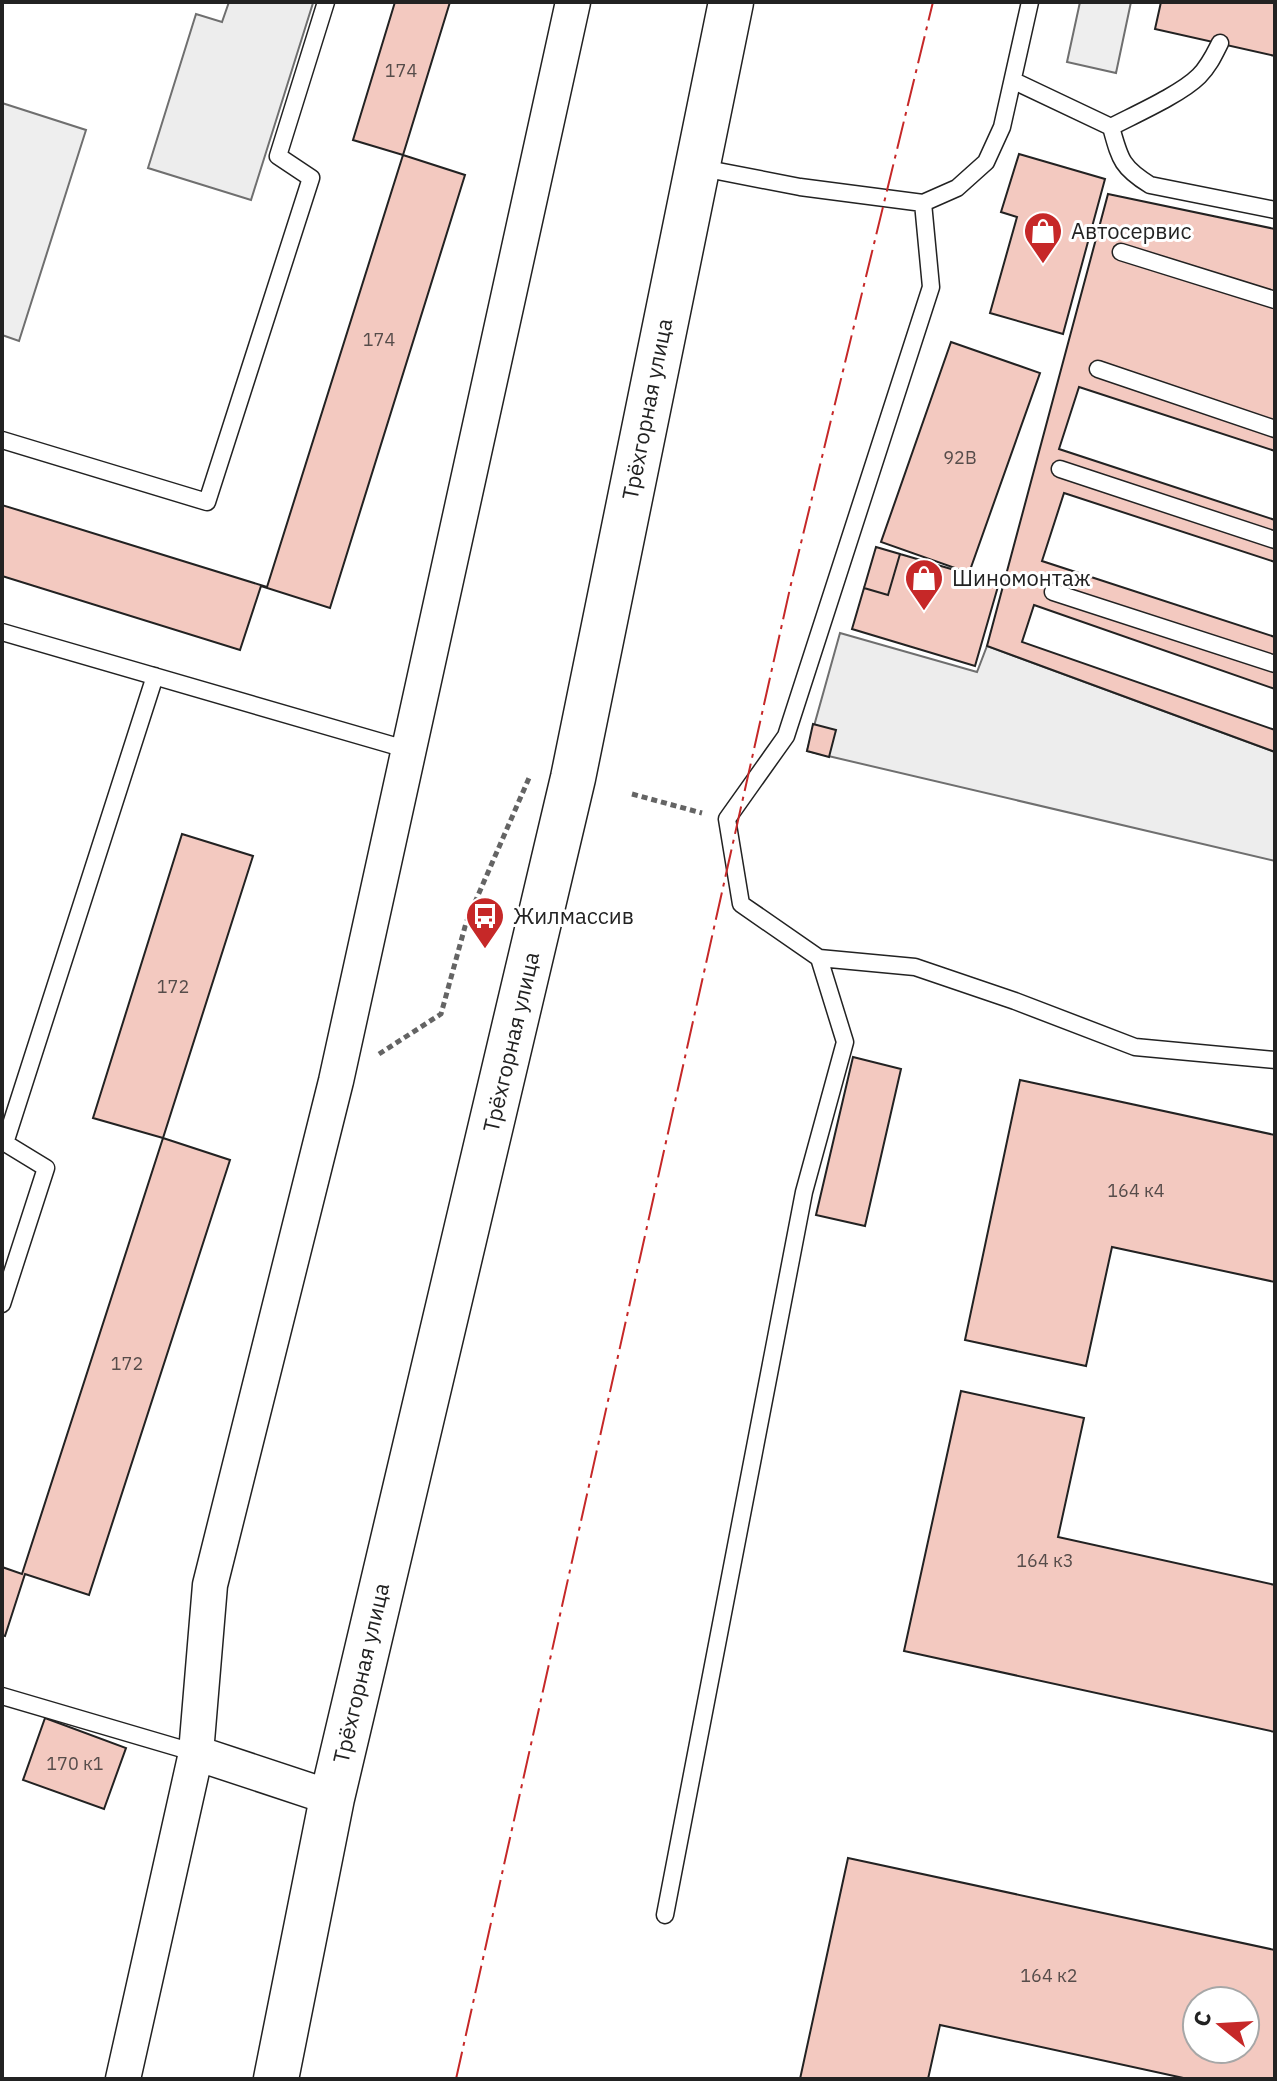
<svg xmlns="http://www.w3.org/2000/svg" width="1277" height="2081" viewBox="0 0 1277 2081" font-family="'IBM Plex Sans',sans-serif">
<rect width="100%" height="100%" fill="#fff"/>
<path fill="#eee" stroke="#6f6f6f" stroke-width="2" d="M1080 2H1131L1116 73 1067 62Z
M2 103 86 130 19 341 2 335Z"/>
<path fill="#ededed" stroke="#6f6f6f" stroke-width="2" d="M229 2 313 3 251 200 148 168 196 14 222 22Z
M840 633 977 672 987 646 1275 752V861L807 751Z"/>
<path fill="#f3c9c0" stroke="#222" stroke-width="2" fill-rule="evenodd" d="M395 2H450L403 155 353 140Z
M1161 2H1275V56L1155 29Z
M1019 154 1105 179 1063 334 990 313 1017 217 1001 212Z
M403 155 465 175 330 608 261 586 240 650 2 576V505L267 587Z
M1108 194 1275 229V752L987 646Z
M951 342 1040 373 969 573 881 542Z
M1079 387 1275 451V520L1059 449Z
M1064 493 1275 562V637L1042 561Z
M876 547 900 554 888 595 864 588Z
M900 554 999 583 975 666 852 629 864 588 888 595Z
M1034 605 1275 689V730L1022 642Z
M813 724 836 730 829 757 807 751Z
M182 834 253 856 163 1138 93 1118Z
M853 1057 901 1069 865 1226 816 1215Z
M1020 1080 1275 1135V1282L1112 1247 1086 1366 965 1340Z
M163 1138 230 1160 89 1595 25 1574 5 1636 2 1635V1567L22 1574Z
M961 1391 1084 1418 1058 1537 1275 1585V1732L904 1651Z
M45 1718 126 1748 104 1809 23 1780Z
M848 1858 1275 1950V2079H1188L940 2025 928 2079H800ZM1197 2001H1245V2049H1197Z"/>
<g fill="none" stroke-linecap="round" stroke-linejoin="round">
<g stroke="#222" stroke-width="19">
<path id="lane" d="M1014 81 1111 127C1136 114 1181 94 1199 76 1209 66 1214 55 1220 43
M1111 127C1120 159 1121 167 1150 185L1275 210
M697 167 800 187 923 203 957 188 986 162 1002 127 1030 2
M1121 252 1275 300
M1098 369 1275 429
M2 440 207 502 311 178 278 156 326 2
M1060 469 1275 540
M1053 592 1275 664
M2 632 409 750
M819 958 915 967 1015 1001 1135 1047 1275 1060
M2 1304 46 1168 5 1143 155 676
M2 1696 196 1753
M665 1915 804 1192 845 1042 819 958 741 904 727 819 786 736 931 287 923 203"/>
</g>
<g stroke="#222" stroke-width="37">
<path id="street" d="M196 1753 332 1798
M123 2079 196 1753 210 1585 336 1081 573 2"/>
</g>
<g stroke="#222" stroke-width="47">
<path id="highway" d="M276 2079 332 1798 573 778 731 2"/>
</g>
<path stroke="#646464" stroke-width="5" stroke-dasharray="6 4" stroke-linecap="butt" d="M632 794 702 813
M379 1054 441 1014 466 923 529 778"/>
<use href="#lane" stroke="#fff" stroke-width="16"/>
<use href="#street" stroke="#fff" stroke-width="34"/>
<use href="#highway" stroke="#fff" stroke-width="44"/>
<path stroke="#c62828" stroke-width="2" stroke-dasharray="28 6 4 6" stroke-linecap="butt" d="M456 2079 791 584 933 2"/>
</g>
<defs>
<g id="shop-pin" transform="scale(2)"><path d="M0 17L-7.5 6A9.5 9.5 0 1 1 7.5 6Z" fill="#c62828" stroke="#fff"/><path d="M-5-2.5h2.3a2.7 3.5 0 0 1 5.4 0H5L5.5 6h-11ZM-1.5-2.5h3a1.5 2.3 0 0 0-3 0Z" fill="#fff"/></g>
<g id="bus-pin" transform="scale(2)"><path d="M0 17L-7.5 6A9.5 9.5 0 1 1 7.5 6Z" fill="#c62828" stroke="#fff"/><path d="M-5-6H5V4H4V6H2V4H-2V6H-4V4H-5ZM-3.5-4V0h7V-4ZM-3.5 1.2v1.5H-2V1.2ZM2 1.2v1.5H3.5V1.2Z" fill="#fff"/></g>
</defs>
<g fill-rule="evenodd">
<use href="#shop-pin" x="1043" y="231"/>
<use href="#shop-pin" x="924" y="578"/>
<use href="#bus-pin" x="485" y="916"/>
</g>
<g text-anchor="middle" stroke-width="6" stroke-linejoin="round" paint-order="stroke">
<g font-size="18" fill="#564c4a">
<text x="401" y="77">174</text>
<text x="379" y="346">174</text>
<text x="960" y="464">92В</text>
<text x="173" y="993">172</text>
<text x="1136" y="1197">164 к4</text>
<text x="127" y="1370">172</text>
<text x="1045" y="1567">164 к3</text>
<text x="75" y="1770">170 к1</text>
<text x="1049" y="1982">164 к2</text>
</g>
<g font-size="22" fill="#222" stroke="#fff" text-anchor="start">
<text x="1071" y="239">Автосервис</text>
<text x="952" y="586">Шиномонтаж</text>
<text x="513" y="924">Жилмассив</text>
</g>
<g font-size="22" fill="#222" stroke="#fff">
<text transform="translate(647 409) rotate(-79)" y="8">Трёхгорная улица</text>
<text transform="translate(511 1042) rotate(-77)" y="8">Трёхгорная улица</text>
<text transform="translate(361 1673) rotate(-77)" y="8">Трёхгорная улица</text>
</g>
</g>
<rect width="1277" height="2081" fill="none" stroke="#222222" stroke-width="8"/>
<g transform="translate(1221 2025) rotate(288)"><circle r="38" fill="#ffffff" stroke="#a7a7a7" stroke-width="2"/>
<path d="M0-6L14 30L0 20L-14 30Z" fill="#c62828"/>
<text y="-12" font-size="22" font-weight="bold" text-anchor="middle" fill="#222222">С</text>
</g>
</svg>
